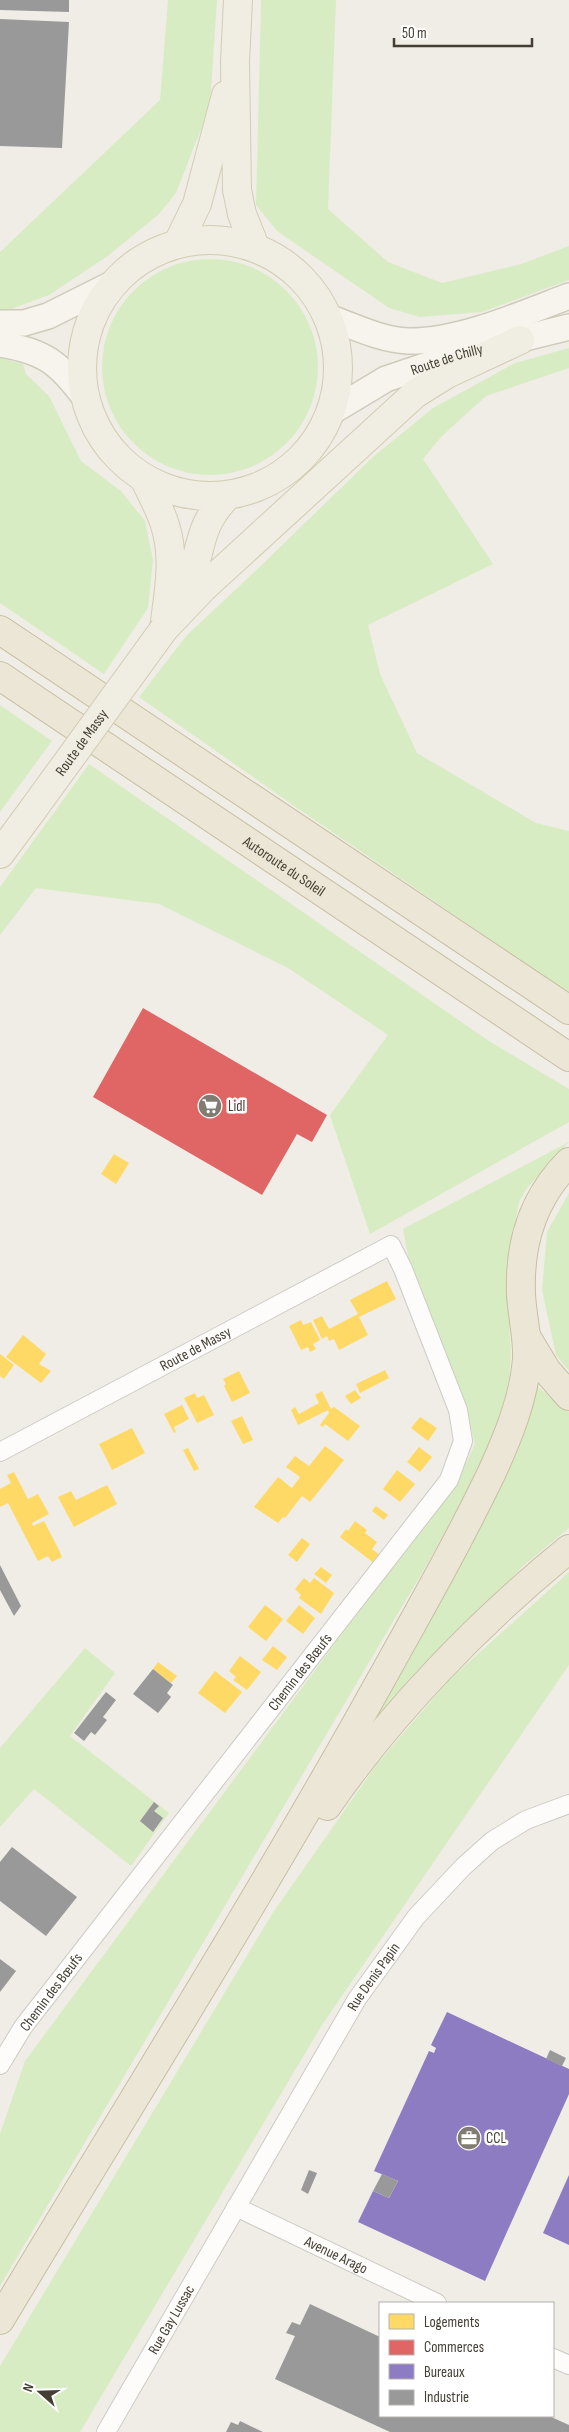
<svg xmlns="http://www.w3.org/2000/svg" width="569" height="2432" viewBox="0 0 569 2432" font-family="'Sofia Sans Condensed',sans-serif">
<rect width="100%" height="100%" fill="#efede6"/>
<path fill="#d8ecc4" d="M168 0H217L210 106 176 193 158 215 109 255 49 295 0 313V252L160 100Z
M261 0H336L328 209 388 262 442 283 521 264 569 246V280L482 312 420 317 389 308 277 231 256 205Z
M102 367a108 108 0 1 1 216 0a108 108 0 1 1-216 0Z
M569 348V368L486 396 442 436 423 459 493 564 368 625 380 674 417 753 536 823 569 831V993L300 810 139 697 187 635 248 578 374 456 433 408 515 363Z
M0 358 23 364 26 374 49 396 81 461 121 491 145 521 153 560 148 608 104 674 0 603Z
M0 705 52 741 0 812Z
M89 764 486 1039 569 1089V1122L370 1234 330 1115 388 1035 288 968 159 904 36 888 0 935V887Z
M569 1142 527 1188 519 1202 506 1274 511 1354 508 1393 489 1452 429 1561 0 2286V2134L25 2061 462 1472 475 1444 461 1390 409 1261 403 1229Z
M569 1193V1371L556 1355 542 1290 547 1232Z
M538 1387 569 1412V1528L523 1566 361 1738 527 1419Z
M569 1572V1665L322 2025 80 2432H0V2366L272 1914 377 1764 449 1680Z
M85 1648 115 1673 70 1736 169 1813 131 1866 34 1789 0 1827V1748Z"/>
<path fill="#ffd966" d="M114 1154 129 1163 116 1184 101 1174Z
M387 1281 396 1299 359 1317 368 1335 339 1350 334 1339 329 1341 327 1336 322 1339 313 1320 322 1316 329 1329 358 1314 350 1300Z
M301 1320 303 1325 311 1322 320 1340 313 1344 316 1349 310 1352 308 1347 301 1350 289 1326Z
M23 1335 46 1354 39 1364 51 1371 41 1383 6 1357Z
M0 1354 14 1365 4 1379 0 1376Z
M385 1370 389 1378 360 1393 356 1384Z
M239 1371 250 1393 232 1402 224 1386 226 1384 223 1379Z
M355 1390 361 1398 351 1404 345 1396Z
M322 1391 331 1409 334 1407 360 1426 348 1441 325 1424 323 1427 320 1425 329 1413 328 1410 298 1425 291 1410 295 1407 299 1414 319 1403 315 1395Z
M195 1393 197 1398 204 1395 214 1415 197 1423 184 1398Z
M182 1405 189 1419 174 1427 176 1432 174 1433 164 1414Z
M242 1416 253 1440 243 1444 231 1421Z
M420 1417 437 1428 428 1441 411 1428Z
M132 1428 145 1453 112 1470 99 1444Z
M325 1446 344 1460 310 1502 302 1496 285 1518 283 1517 278 1523 254 1507 278 1477 292 1488 300 1477 286 1467 295 1456 309 1466Z
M419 1447 432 1457 420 1472 407 1462Z
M188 1448 199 1469 194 1471 183 1450Z
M397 1470 415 1484 400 1502 383 1489Z
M14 1472 28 1499 38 1494 49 1514 32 1523 33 1526 44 1521 59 1550 62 1557 52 1562 48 1556 38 1561 8 1503 0 1507V1489L11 1483 7 1475Z
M107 1485 117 1504 74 1527 58 1497 71 1491 76 1500Z
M376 1506 388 1515 384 1520 372 1511Z
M355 1521 367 1530 365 1533 377 1542 372 1549 381 1556 375 1564 340 1537 346 1529 348 1531Z
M302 1538 310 1544 297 1562 288 1555Z
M321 1567 332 1575 326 1583 314 1574Z
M304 1578 310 1583 314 1578 334 1593 321 1614 299 1598 301 1595 295 1589Z
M265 1605 283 1619 266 1641 248 1627Z
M299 1605 315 1618 303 1634 286 1621Z
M273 1646 287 1657 277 1670 262 1660Z
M240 1656 261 1672 247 1690 233 1680 236 1677 229 1671Z
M158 1662 177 1676 171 1683 153 1669Z
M215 1671 242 1692 225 1713 198 1693Z"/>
<path fill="#e06666" d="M143 1008 327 1115 312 1142 297 1134 262 1195 93 1097Z"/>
<path fill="#8e7cc3" d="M447 2012 569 2069V2094L485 2281 358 2222 373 2191 389 2198 398 2181 374 2171 429 2051 434 2053 436 2048 431 2045Z
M569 2175V2245L543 2233Z"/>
<path fill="#999" d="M0 0H69V12L0 10Z
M0 19 69 22 62 148 0 146Z
M0 1565 21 1606 14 1616 0 1590Z
M153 1669 173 1685 167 1693 171 1697 158 1713 133 1694Z
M106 1692 116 1700 103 1717 107 1720 95 1735 91 1732 84 1741 74 1733Z
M154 1802 159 1806 154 1811 163 1818 153 1832 140 1821Z
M12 1847 77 1897 46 1936 0 1901V1862Z
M0 1959 16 1971 0 1992Z
M550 2050 566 2058 562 2066 546 2059Z
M309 2170 317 2173 308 2194 301 2190Z
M382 2174 398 2181 389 2198 373 2191Z
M310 2304 380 2337V2416H549L569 2425V2432H390L275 2379 295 2336 286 2333 292 2322 300 2325Z
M240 2421 263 2432H226L231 2422 238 2425Z"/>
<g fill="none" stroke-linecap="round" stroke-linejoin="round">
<g stroke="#cdcbc4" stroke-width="20">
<g id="street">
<path id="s1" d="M0 1452 391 1245 403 1269 458 1410 463 1441 449 1480 23 2027 0 2065"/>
<path id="s2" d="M236 2207 437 2303"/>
<path d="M553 2358 569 2365"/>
<path id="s3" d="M106 2432 357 1999 416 1917 463 1867 492 1841 526 1820 569 1804"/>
</g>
</g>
<g stroke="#cfcbbc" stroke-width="28">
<g id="secondary">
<path d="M328 317C353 326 381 340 408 341 458 342 522 314 569 296"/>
<path d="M0 323H24L48 316 114 283"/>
<path d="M0 344C45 351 59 363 86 399"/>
<path id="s4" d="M331 412 386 379 460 354 569 327"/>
</g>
</g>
<g stroke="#d3ccb2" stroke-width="30">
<path id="primary" d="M238 0 235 62 237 190 242 214 255 247
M82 368a128 128 0 1 1 256 0a128 128 0 1 1-256 0Z
M178 243 197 204 226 95
M144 478C151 493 160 509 165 525 176 559 168 595 164 629
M178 604C183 596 189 588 191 580 202 544 199 525 228 495
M164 629 203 588 415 394 447 374 520 340
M0 854 34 808"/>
</g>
<g stroke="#c8bea0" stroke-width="30">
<g id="highway">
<path d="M0 630 569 1010"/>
<path id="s5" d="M0 676 569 1057"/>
<path d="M527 1338 547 1371 569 1396"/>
<path d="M327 1806C391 1713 481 1620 569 1549"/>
<path d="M0 2320C122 2117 248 1916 364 1710 408 1631 453 1553 492 1472 508 1437 524 1398 527 1359 528 1337 522 1316 521 1294 519 1244 533 1198 569 1162"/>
</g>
</g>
<use href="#street" stroke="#fdfcfb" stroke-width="18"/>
<use href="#secondary" stroke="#f6f4ed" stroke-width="25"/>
<use href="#primary" stroke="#f0eee2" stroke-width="28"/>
<use href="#highway" stroke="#ece6d7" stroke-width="28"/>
<g stroke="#d3ccb2" stroke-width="30" stroke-linecap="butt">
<g id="primary-bridge">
<path id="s6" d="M34 808 164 629"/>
</g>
</g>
<use href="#primary-bridge" stroke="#f0eee2" stroke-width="28"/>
</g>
<defs>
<g id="supermarket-disc" transform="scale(1.25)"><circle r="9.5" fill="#807c72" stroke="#fff"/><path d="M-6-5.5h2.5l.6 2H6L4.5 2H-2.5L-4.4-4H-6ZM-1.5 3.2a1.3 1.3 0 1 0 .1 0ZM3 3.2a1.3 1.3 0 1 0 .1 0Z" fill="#fff"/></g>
<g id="office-disc" transform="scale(1.25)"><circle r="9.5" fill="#807c72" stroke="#fff"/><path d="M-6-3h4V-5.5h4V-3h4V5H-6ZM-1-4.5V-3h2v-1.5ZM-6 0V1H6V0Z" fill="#fff"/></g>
</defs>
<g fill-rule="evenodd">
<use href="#supermarket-disc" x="210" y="1106"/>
<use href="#office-disc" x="469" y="2138"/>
</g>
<g text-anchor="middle" stroke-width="5" stroke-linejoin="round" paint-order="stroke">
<g font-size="15" fill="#453f33" stroke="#fff">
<text dy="5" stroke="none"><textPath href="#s4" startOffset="128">Route de Chilly</textPath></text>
<text dy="5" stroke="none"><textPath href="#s6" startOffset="81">Route de Massy</textPath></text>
<text dy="5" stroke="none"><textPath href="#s5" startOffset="342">Autoroute du Soleil</textPath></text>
<text dy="5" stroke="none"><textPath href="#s1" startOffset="221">Route de Massy</textPath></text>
<text transform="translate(300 1672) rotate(-52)" y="5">Chemin des Bœufs</text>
<text dy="5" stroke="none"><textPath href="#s3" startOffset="528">Rue Denis Papin</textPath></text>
<text transform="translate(51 1992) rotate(-53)" y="5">Chemin des Bœufs</text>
<text dy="5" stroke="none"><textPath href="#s2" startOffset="111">Avenue Arago</textPath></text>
<text dy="5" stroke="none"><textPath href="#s3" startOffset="130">Rue Gay Lussac</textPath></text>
</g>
<g font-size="15" fill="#453f33" stroke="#fff" text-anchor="start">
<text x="228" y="1111">Lidl</text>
<text x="486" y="2143">CCL</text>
</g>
</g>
<rect x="379" y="2302" width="175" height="115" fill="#ffffff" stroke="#b5b2ad"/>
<rect x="389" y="2314" width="25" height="15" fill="#ffd966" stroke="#b5b2ad"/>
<text x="424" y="2327" font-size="15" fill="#453f33">Logements</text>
<rect x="389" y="2340" width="25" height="15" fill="#e06666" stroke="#b5b2ad"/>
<text x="424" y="2352" font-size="15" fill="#453f33">Commerces</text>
<rect x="389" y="2364" width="25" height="15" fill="#8e7cc3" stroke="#b5b2ad"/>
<text x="424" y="2377" font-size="15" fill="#453f33">Bureaux</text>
<rect x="389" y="2390" width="25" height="15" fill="#999999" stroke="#b5b2ad"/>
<text x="424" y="2402" font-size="15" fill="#453f33">Industrie</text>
<g transform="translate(40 2392) rotate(290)" stroke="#ffffff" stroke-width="4" paint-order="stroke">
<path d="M0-4L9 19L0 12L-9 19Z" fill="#453f33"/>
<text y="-8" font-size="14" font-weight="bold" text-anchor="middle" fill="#453f33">N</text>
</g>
<path d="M394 38v8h138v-8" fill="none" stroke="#453f33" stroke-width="2.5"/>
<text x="402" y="38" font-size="15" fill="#453f33" stroke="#ffffff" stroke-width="4" paint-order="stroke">50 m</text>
</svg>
